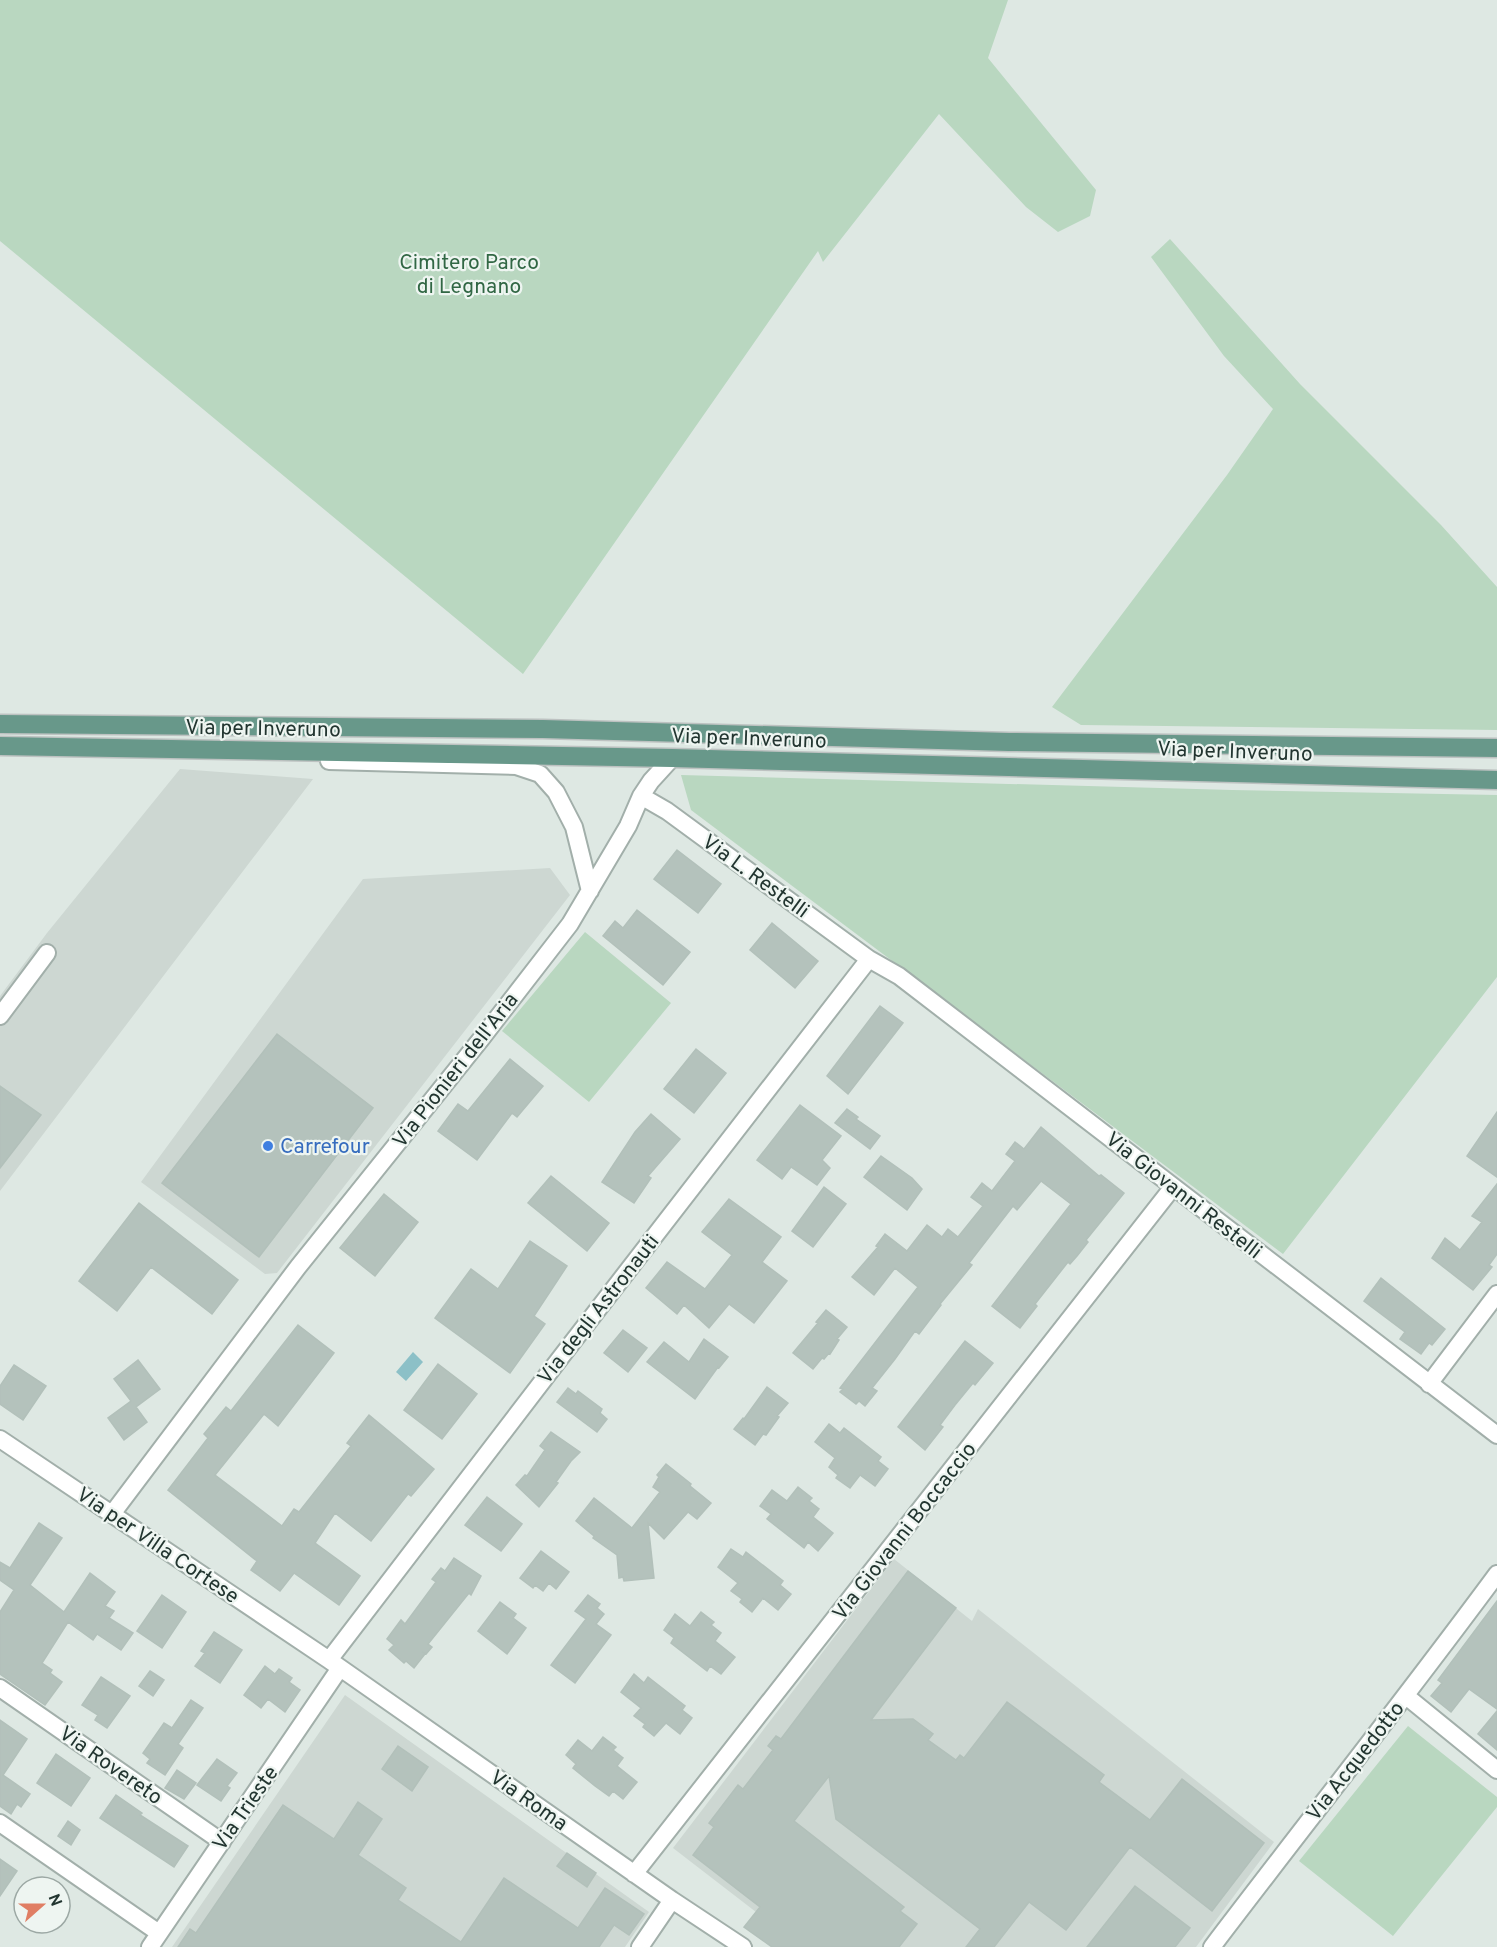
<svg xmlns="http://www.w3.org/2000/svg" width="1497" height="1947" viewBox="0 0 1497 1947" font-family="Overpass,sans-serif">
<rect width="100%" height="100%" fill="#dee8e3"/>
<path fill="#cdd7d2" d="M180 769 313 779 0 1191V996L47 933Z
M550 868 570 895 277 1273 265 1274 141 1182 363 879Z
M894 1559 972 1621 978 1609 1274 1842 1196 1947H772L744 1927 756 1912 673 1848Z
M345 1695 649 1912 625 1947H172Z"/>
<path fill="#b9d7c0" d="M0 0H1008L988 58 1096 190 1090 216 1058 232 1026 207 939 114 823 262 818 251 523 674 0 241Z
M1170 239 1300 384 1441 525 1497 587V730L1081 725 1052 707 1227 475 1273 409 1224 356 1151 257Z
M681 775 1232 790 1497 795V977L1283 1254 691 810Z
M585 932 671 1003 589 1102 502 1031Z
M1408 1726 1497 1797V1807L1393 1936 1299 1861Z"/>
<path fill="#8cc0c7" d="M413 1352 423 1362 406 1381 396 1372Z"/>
<path fill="#b4c2bc" stroke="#b2c0ba" stroke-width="1.5" d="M677 850 721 884 698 913 654 879Z
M637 910 690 952 663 985 603 936 615 921 623 928Z
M772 923 818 961 795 988 750 950Z
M880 1006 903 1023 848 1094 827 1076Z
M277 1034 373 1108 259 1257 162 1183Z
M696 1049 726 1073 694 1113 664 1089Z
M510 1059 543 1086 517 1117 512 1113 477 1160 438 1131 458 1104 468 1111Z
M0 1086 41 1115 0 1168Z
M800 1105 841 1136 822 1160 830 1168 817 1185 791 1167 782 1179 757 1160Z
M847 1109 858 1117 856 1119 880 1136 870 1149 835 1123Z
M1497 1112V1177L1467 1156Z
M651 1114 680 1139 648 1176 651 1178 634 1203 602 1182 635 1132Z
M1041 1127 1099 1176 1101 1175 1124 1193 1086 1240 1088 1242 1077 1256 1070 1264 1068 1262 1035 1304 1037 1306 1020 1328 992 1306 1071 1204 1041 1181 1017 1210 1013 1206 969 1263 972 1265 940 1304 941 1305 919 1334 915 1331 895 1359 872 1388 877 1391 865 1406 859 1401 856 1404 840 1392 843 1389 840 1388 918 1287 895 1268 874 1295 852 1277 878 1247 876 1246 885 1234 907 1251 927 1225 942 1237 948 1229 958 1237 983 1206 971 1197 982 1183 992 1191 1015 1161 1006 1154 1015 1142 1024 1149Z
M881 1156 912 1178 922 1189 907 1210 864 1177Z
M551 1176 609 1223 587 1251 528 1203Z
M1497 1184V1254L1489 1265 1492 1267 1473 1290 1432 1258 1445 1238 1460 1250 1482 1222 1472 1216Z
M824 1187 846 1204 813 1247 792 1231Z
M384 1194 418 1222 375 1276 340 1248Z
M729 1199 781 1237 762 1262 787 1281 754 1323 729 1304 709 1328 684 1305 677 1314 646 1288 667 1262 705 1289 732 1255 702 1232Z
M139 1203 238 1280 212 1314 151 1267 117 1311 79 1281Z
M530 1241 567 1266 534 1316 545 1324 510 1373 435 1318 471 1269 498 1289Z
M1381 1278 1445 1329 1432 1345 1429 1343 1421 1354 1400 1339 1405 1332 1364 1301Z
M826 1310 847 1327 837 1339 839 1340 830 1354 829 1353 824 1359 822 1358 813 1369 793 1353 818 1323 816 1322Z
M298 1325 334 1353 278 1426 264 1414 215 1475 282 1526 294 1509 299 1512 351 1446 347 1443 369 1415 434 1469 411 1496 408 1494 371 1541 335 1513 315 1543 360 1576 339 1605 294 1573 280 1591 251 1570 257 1561 168 1490 208 1438 204 1434 226 1407 231 1411Z
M623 1330 647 1348 628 1372 604 1353Z
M704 1339 728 1357 719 1368 718 1367 695 1399 647 1362 664 1342 689 1362Z
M965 1341 993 1363 975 1385 973 1383 955 1405 940 1425 943 1427 925 1450 898 1427Z
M138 1360 160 1389 136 1407 147 1422 124 1440 108 1418 131 1401 114 1379Z
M438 1364 477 1394 442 1439 404 1410Z
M14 1365 46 1386 23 1420 0 1404V1386Z
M767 1387 788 1403 777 1416 779 1417 766 1435 763 1434 755 1445 734 1429 743 1418 744 1419Z
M568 1388 576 1394 578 1391 602 1409 600 1413 607 1419 597 1432 557 1402Z
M829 1424 840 1433 844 1428 881 1457 878 1461 888 1469 875 1486 860 1475 850 1488 836 1478 838 1475 829 1467 835 1458 815 1442Z
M551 1432 580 1452 571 1461 556 1482 558 1483 539 1507 516 1485 525 1475 527 1476 545 1450 540 1446Z
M666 1464 691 1484 690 1486 711 1503 697 1519 688 1512 664 1539 648 1523 654 1578 624 1581 623 1577 619 1578 617 1555 593 1538 594 1536 576 1521 594 1498 632 1528 660 1492 653 1487 659 1477 657 1475Z
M798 1487 812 1498 809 1501 819 1509 813 1517 833 1533 818 1551 808 1542 804 1548 767 1519 771 1514 760 1506 772 1490 787 1501Z
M487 1497 522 1524 501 1551 465 1525Z
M39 1523 62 1538 30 1585 64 1612 90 1573 115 1592 105 1606 114 1611 109 1618 133 1633 121 1650 97 1634 93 1640 68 1622 42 1663 52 1670 50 1673 62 1682 45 1705 0 1674V1612L14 1590 0 1580V1562L10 1568Z
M731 1549 743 1557 746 1552 783 1581 780 1585 791 1594 778 1610 763 1598 752 1612 740 1602 742 1599 731 1591 738 1583 718 1567Z
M541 1551 569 1572 556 1589 549 1583 543 1591 535 1585 533 1588 520 1578Z
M454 1558 481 1576 471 1595 469 1593 428 1644 432 1647 426 1654 422 1652 425 1654 414 1668 406 1661 404 1663 389 1650 394 1645 387 1639 401 1620 405 1624 436 1582 432 1579 441 1568 445 1571Z
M908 1571 956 1608 871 1720 913 1719 933 1734 928 1740 956 1760 960 1755 964 1758 1007 1702 1104 1775 1099 1782 1150 1820 1182 1779 1264 1843 1212 1911 1130 1847 1066 1930 1029 1902 994 1947H966L980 1929 836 1819 829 1776 794 1821 904 1907 900 1911 917 1924 899 1947H772L744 1927 760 1907 693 1855 714 1827 709 1823 738 1785 743 1789 773 1750 768 1746 776 1736 781 1739Z
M162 1595 186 1612 162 1648 137 1631Z
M588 1595 600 1604 597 1608 604 1614 596 1624 611 1635 575 1683 551 1665 586 1619 575 1611Z
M1497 1601V1709L1469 1689 1451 1712 1431 1696 1442 1683 1438 1680Z
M500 1602 516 1614 513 1618 526 1628 507 1654 478 1631Z
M701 1612 714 1622 711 1625 721 1633 715 1641 735 1657 721 1674 710 1666 707 1671 694 1661 671 1643 674 1638 664 1630 675 1614 690 1626Z
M214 1632 242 1650 220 1683 195 1666 205 1653 201 1651Z
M265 1666 275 1674 279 1669 292 1678 289 1682 300 1690 285 1712 268 1699 261 1708 244 1695Z
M150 1671 164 1680 153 1696 139 1686Z
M634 1674 644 1683 648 1677 685 1706 682 1710 692 1718 680 1734 666 1723 654 1736 643 1727 645 1724 634 1716 641 1708 621 1692Z
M101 1677 130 1696 107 1728 95 1720 98 1715 82 1705Z
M191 1700 203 1708 178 1744 183 1748 165 1775 147 1763 150 1759 143 1753 164 1723 172 1728Z
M1497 1711V1750L1478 1734Z
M0 1720 27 1739 3 1775 30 1794 21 1807 17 1804 11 1814 0 1806Z
M603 1737 616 1747 613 1750 623 1758 617 1766 637 1782 623 1799 613 1791 609 1796 595 1786 573 1768 576 1764 566 1755 578 1740 592 1751Z
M398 1746 428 1767 412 1791 382 1769Z
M56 1754 90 1778 71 1806 37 1783Z
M217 1759 237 1773 227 1786 230 1788 221 1801 197 1785Z
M177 1770 196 1783 184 1799 165 1788Z
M116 1795 142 1813 140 1815 188 1846 174 1867 100 1818Z
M358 1802 382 1819 358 1855 406 1888 398 1900 461 1942 504 1878 578 1928 605 1888 644 1914 629 1935 614 1925 599 1947H178L190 1929 196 1933 283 1805 334 1839Z
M68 1821 80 1830 71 1845 58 1836Z
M567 1853 596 1873 587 1887 557 1866Z
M0 1859 17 1871 0 1896Z
M1135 1886 1190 1928 1175 1947H1087Z"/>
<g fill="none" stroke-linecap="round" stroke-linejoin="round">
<g stroke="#a2afaa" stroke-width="20">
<path id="street" d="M329 761 516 766 540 774 556 792 574 827 590 891
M641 796 667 811 869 959 899 976 1497 1435
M0 1016 47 953
M1429 1384 1497 1294
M0 1439 329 1660 672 1900 743 1947
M112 1514 298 1267 481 1039 570 924 628 826 641 796 651 781 672 758
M329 1660 561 1357 869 959
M0 1688 222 1842
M1406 1696 1497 1770
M0 1823 159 1933
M634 1874 1173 1187
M150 1947 340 1668
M640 1947 672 1900
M1212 1947C1307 1822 1404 1700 1497 1574"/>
</g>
<g stroke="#bdc2c1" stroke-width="21">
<path id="primary" d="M0 724 543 729 1009 742 1497 748
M0 746 672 758 1497 780"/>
</g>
<use href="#street" stroke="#fff" stroke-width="16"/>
<use href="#primary" stroke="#68988a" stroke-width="18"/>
</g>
<circle fill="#3f7fe0" stroke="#eef5f1" stroke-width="2" cx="268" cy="1146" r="6"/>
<g text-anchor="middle" stroke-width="4.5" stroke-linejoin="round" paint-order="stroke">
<g font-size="21" fill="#316744" stroke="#eef5f1">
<text x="469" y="269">Cimitero Parco<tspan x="469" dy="24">di Legnano</tspan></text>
</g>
<g font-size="21" fill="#223530" stroke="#eef5f1">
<text transform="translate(263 728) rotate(1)" y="7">Via per Inveruno</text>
<text transform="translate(749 738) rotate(2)" y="7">Via per Inveruno</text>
<text transform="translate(1235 751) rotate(2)" y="7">Via per Inveruno</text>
<text transform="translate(756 876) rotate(36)" y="7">Via L. Restelli</text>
<text transform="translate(455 1070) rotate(-52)" y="7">Via Pionieri dell'Aria</text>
<text transform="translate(1184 1195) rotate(38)" y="7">Via Giovanni Restelli</text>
<text transform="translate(598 1309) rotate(-52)" y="7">Via degli Astronauti</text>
<text transform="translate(904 1531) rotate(-52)" y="7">Via Giovanni Boccaccio</text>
<text transform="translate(158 1545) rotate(34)" y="7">Via per Villa Cortese</text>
<text transform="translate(1355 1761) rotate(-52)" y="7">Via Acquedotto</text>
<text transform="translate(111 1765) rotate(35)" y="7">Via Rovereto</text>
<text transform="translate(529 1800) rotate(35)" y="7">Via Roma</text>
<text transform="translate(245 1808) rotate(-55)" y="7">Via Trieste</text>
</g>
<g font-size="21" fill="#366cbe" stroke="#eef5f1" text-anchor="start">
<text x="280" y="1153">Carrefour</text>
</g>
</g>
<g transform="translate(42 1905) rotate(69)"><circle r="28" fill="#eef5f1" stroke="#9ca8a4" stroke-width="1.5"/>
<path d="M0-4.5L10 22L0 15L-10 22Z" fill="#e07e64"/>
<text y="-9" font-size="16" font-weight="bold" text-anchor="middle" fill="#223530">N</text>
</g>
</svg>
